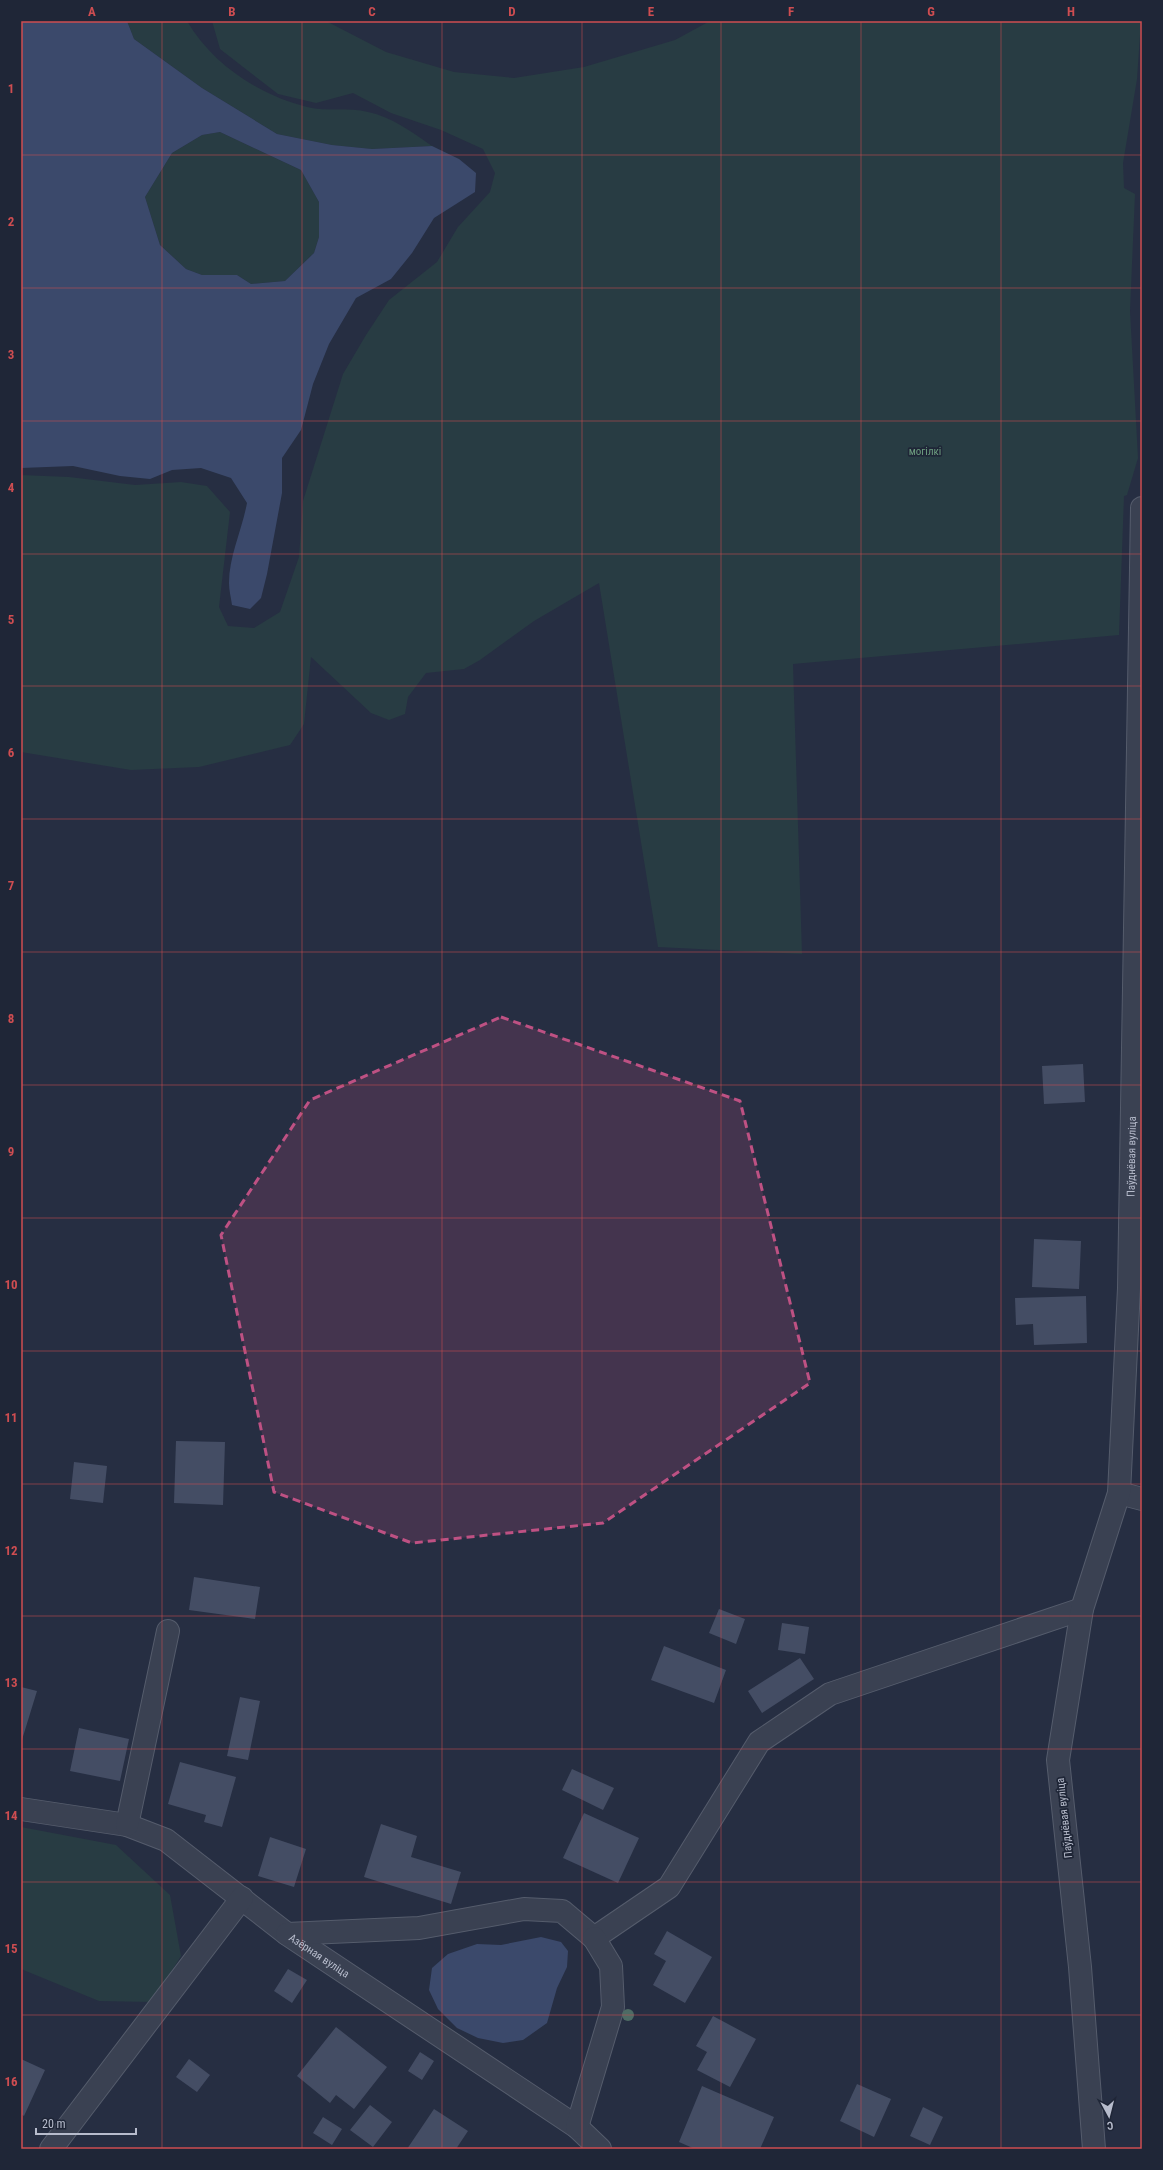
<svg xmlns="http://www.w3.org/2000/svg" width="1163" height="2170" viewBox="0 0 1163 2170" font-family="'Roboto Condensed',sans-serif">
<rect width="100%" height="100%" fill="#262e42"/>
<path fill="#283c43" d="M127 21H187C212 64 259 95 307 107 327 112 349 107 368 112 392 117 412 132 432 146L372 149 332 145 277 134 202 88 134 39Z
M212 21H326L386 52 454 72 514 78 584 67 675 40 710 21H1141L1137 79 1123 163 1124 188 1135 194 1130 311 1138 458 1127 495 1124 496 1119 635 793 664 802 954 658 947 599 583 534 621 480 660 464 669 426 673 408 697 405 714 389 720 371 713 311 657 304 724 290 745 199 767 131 770 21 752V475L69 477 135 485 181 482 207 486 230 512 219 607 228 626 254 628 280 612 299 557 303 501 343 374 366 335 389 300 437 262 458 227 490 192 495 173 483 149 441 130 391 113 353 93 316 103 278 94 220 49Z
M220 132 301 170 319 202V237L314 253 285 281 251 284 237 275H202L186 269 160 245 145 197 172 153 202 135Z
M21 1827 116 1845 170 1895 181 1956 152 2002 99 2001 21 1969Z"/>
<path fill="#3b496b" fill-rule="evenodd" d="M21 21H127L134 39 202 88 277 134 332 145 372 149 432 146 459 159 476 173 475 192 434 218 412 253 391 279 356 298 329 344 313 384 301 430 282 458V493L267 574 261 598 250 609 232 605C231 598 229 590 229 583 229 556 242 530 247 503L231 478 201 468 172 470 150 479 120 476 73 466 21 468ZM220 132 301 170 319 202V237L314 253 285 281 251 284 237 275H202L186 269 160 245 145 197 172 153 202 135Z
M541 1937 561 1942 568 1951 567 1967 557 1988 547 2023 523 2040 503 2043 478 2038 457 2028 438 2009 429 1990 432 1968 448 1954 477 1944 501 1945Z"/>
<path fill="#444d64" d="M1083 1064 1085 1102 1044 1104 1042 1066Z
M1034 1239 1081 1241 1079 1289 1032 1287Z
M1086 1296 1087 1343 1034 1345 1033 1324 1016 1325 1015 1298Z
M176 1441 225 1442 223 1505 174 1503Z
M74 1462 107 1466 103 1503 70 1499Z
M194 1577 260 1587 255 1619 189 1610Z
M719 1609 745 1619 736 1644 709 1633Z
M782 1623 809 1627 805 1654 778 1650Z
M664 1646 726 1670 714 1703 651 1680Z
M800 1658 814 1679 762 1713 748 1691Z
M21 1687 37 1691 21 1743Z
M240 1697 260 1701 248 1760 227 1756Z
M79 1728 129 1739 120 1781 70 1771Z
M180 1762 236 1777 222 1827 204 1822 206 1815 168 1804Z
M572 1769 614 1788 603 1810 562 1790Z
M584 1813 639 1838 618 1883 563 1858Z
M381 1824 417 1836 411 1857 461 1872 451 1904 364 1877Z
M270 1837 306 1849 294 1887 258 1876Z
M667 1931 712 1957 685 2003 653 1985 666 1961 654 1954Z
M288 1969 307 1980 292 2003 274 1991Z
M713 2016 756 2039 730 2087 697 2070 707 2052 696 2046Z
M336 2027 387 2067 354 2109 336 2095 330 2103 297 2076Z
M420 2052 434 2061 422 2080 408 2071Z
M21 2059 45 2070 24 2116 21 2114Z
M189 2059 210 2075 197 2092 176 2077Z
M857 2084 891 2099 874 2137 840 2121Z
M702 2086 774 2117 760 2149H695L679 2142Z
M370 2105 392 2122 373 2147 350 2130Z
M923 2107 943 2117 930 2145 910 2136Z
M434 2109 468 2131 456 2149H407Z
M323 2117 342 2129 332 2145 313 2133Z"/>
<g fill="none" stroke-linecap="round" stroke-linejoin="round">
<g stroke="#555c6c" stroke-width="24">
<g id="minor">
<path d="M1119 1493 1142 1499"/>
<path id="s1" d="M21 1809 127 1825 166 1840 287 1934 577 2127 600 2149"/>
<path d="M127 1825 168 1631"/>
<path d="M287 1934 419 1928 524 1909 562 1911 594 1938 669 1887 759 1742 830 1694 1082 1609"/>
<path d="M577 2127 613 2007 611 1966 594 1938"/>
<path d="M51 2149 242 1898"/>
<path id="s2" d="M1094 2149 1080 1967 1058 1760 1082 1609 1119 1493 1129 1288 1142 508"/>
</g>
</g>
<use href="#minor" stroke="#3a4152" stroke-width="22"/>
</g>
<circle fill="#4d6b64" cx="628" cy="2015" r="6"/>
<path fill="#be5183" fill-opacity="0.2" stroke="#be5183" stroke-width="3" stroke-dasharray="8 5" stroke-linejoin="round" d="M501 1017 740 1101 810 1383 603 1523 412 1543 274 1492 221 1235 310 1100Z"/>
<path fill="none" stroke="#ce4d51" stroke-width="1" stroke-opacity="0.55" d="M162 21V2149M302 21V2149M442 21V2149M582 21V2149M721 21V2149M861 21V2149M1001 21V2149M21 155H1142M21 288H1142M21 421H1142M21 554H1142M21 686H1142M21 819H1142M21 952H1142M21 1085H1142M21 1218H1142M21 1351H1142M21 1484H1142M21 1616H1142M21 1749H1142M21 1882H1142M21 2015H1142"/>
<g text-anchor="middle" stroke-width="3.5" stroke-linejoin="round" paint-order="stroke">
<g font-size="11" fill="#6d9d7f" stroke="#1f2637">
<text x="925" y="455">могілкі</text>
</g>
<g font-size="11" fill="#b7bccc" stroke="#1f2637">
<text dy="4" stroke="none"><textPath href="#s2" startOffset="1002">Паўднёвая вуліца</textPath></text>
<text transform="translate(1064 1818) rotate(-96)" y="4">Паўднёвая вуліца</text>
<text dy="4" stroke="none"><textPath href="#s1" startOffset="341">Азёрная вуліца</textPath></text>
</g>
</g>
<rect width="1163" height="2170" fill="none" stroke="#1f2637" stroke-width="44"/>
<g transform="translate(1109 2116) rotate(173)" stroke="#1f2637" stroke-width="3" paint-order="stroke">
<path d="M0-3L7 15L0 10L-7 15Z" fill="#b7bccc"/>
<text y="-6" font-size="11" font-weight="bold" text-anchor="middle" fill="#b7bccc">С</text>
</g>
<path d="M36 2128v6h100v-6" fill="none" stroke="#b7bccc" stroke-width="2"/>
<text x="42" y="2128" font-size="12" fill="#b7bccc" stroke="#1f2637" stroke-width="3" paint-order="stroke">20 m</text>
<rect x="22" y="22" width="1119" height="2126" fill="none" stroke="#ce4d51" stroke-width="1.5"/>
<g font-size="13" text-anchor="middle" font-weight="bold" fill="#ce4d51">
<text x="92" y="16">A</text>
<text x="232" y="16">B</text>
<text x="372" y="16">C</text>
<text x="512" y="16">D</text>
<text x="651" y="16">E</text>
<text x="791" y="16">F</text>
<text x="931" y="16">G</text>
<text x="1071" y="16">H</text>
<text x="11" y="93">1</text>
<text x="11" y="226">2</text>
<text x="11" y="359">3</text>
<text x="11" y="492">4</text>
<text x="11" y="624">5</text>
<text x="11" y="757">6</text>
<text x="11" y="890">7</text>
<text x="11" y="1023">8</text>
<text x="11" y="1156">9</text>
<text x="11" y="1289">10</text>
<text x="11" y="1422">11</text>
<text x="11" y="1555">12</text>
<text x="11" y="1687">13</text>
<text x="11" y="1820">14</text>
<text x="11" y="1953">15</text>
<text x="11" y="2086">16</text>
</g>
</svg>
